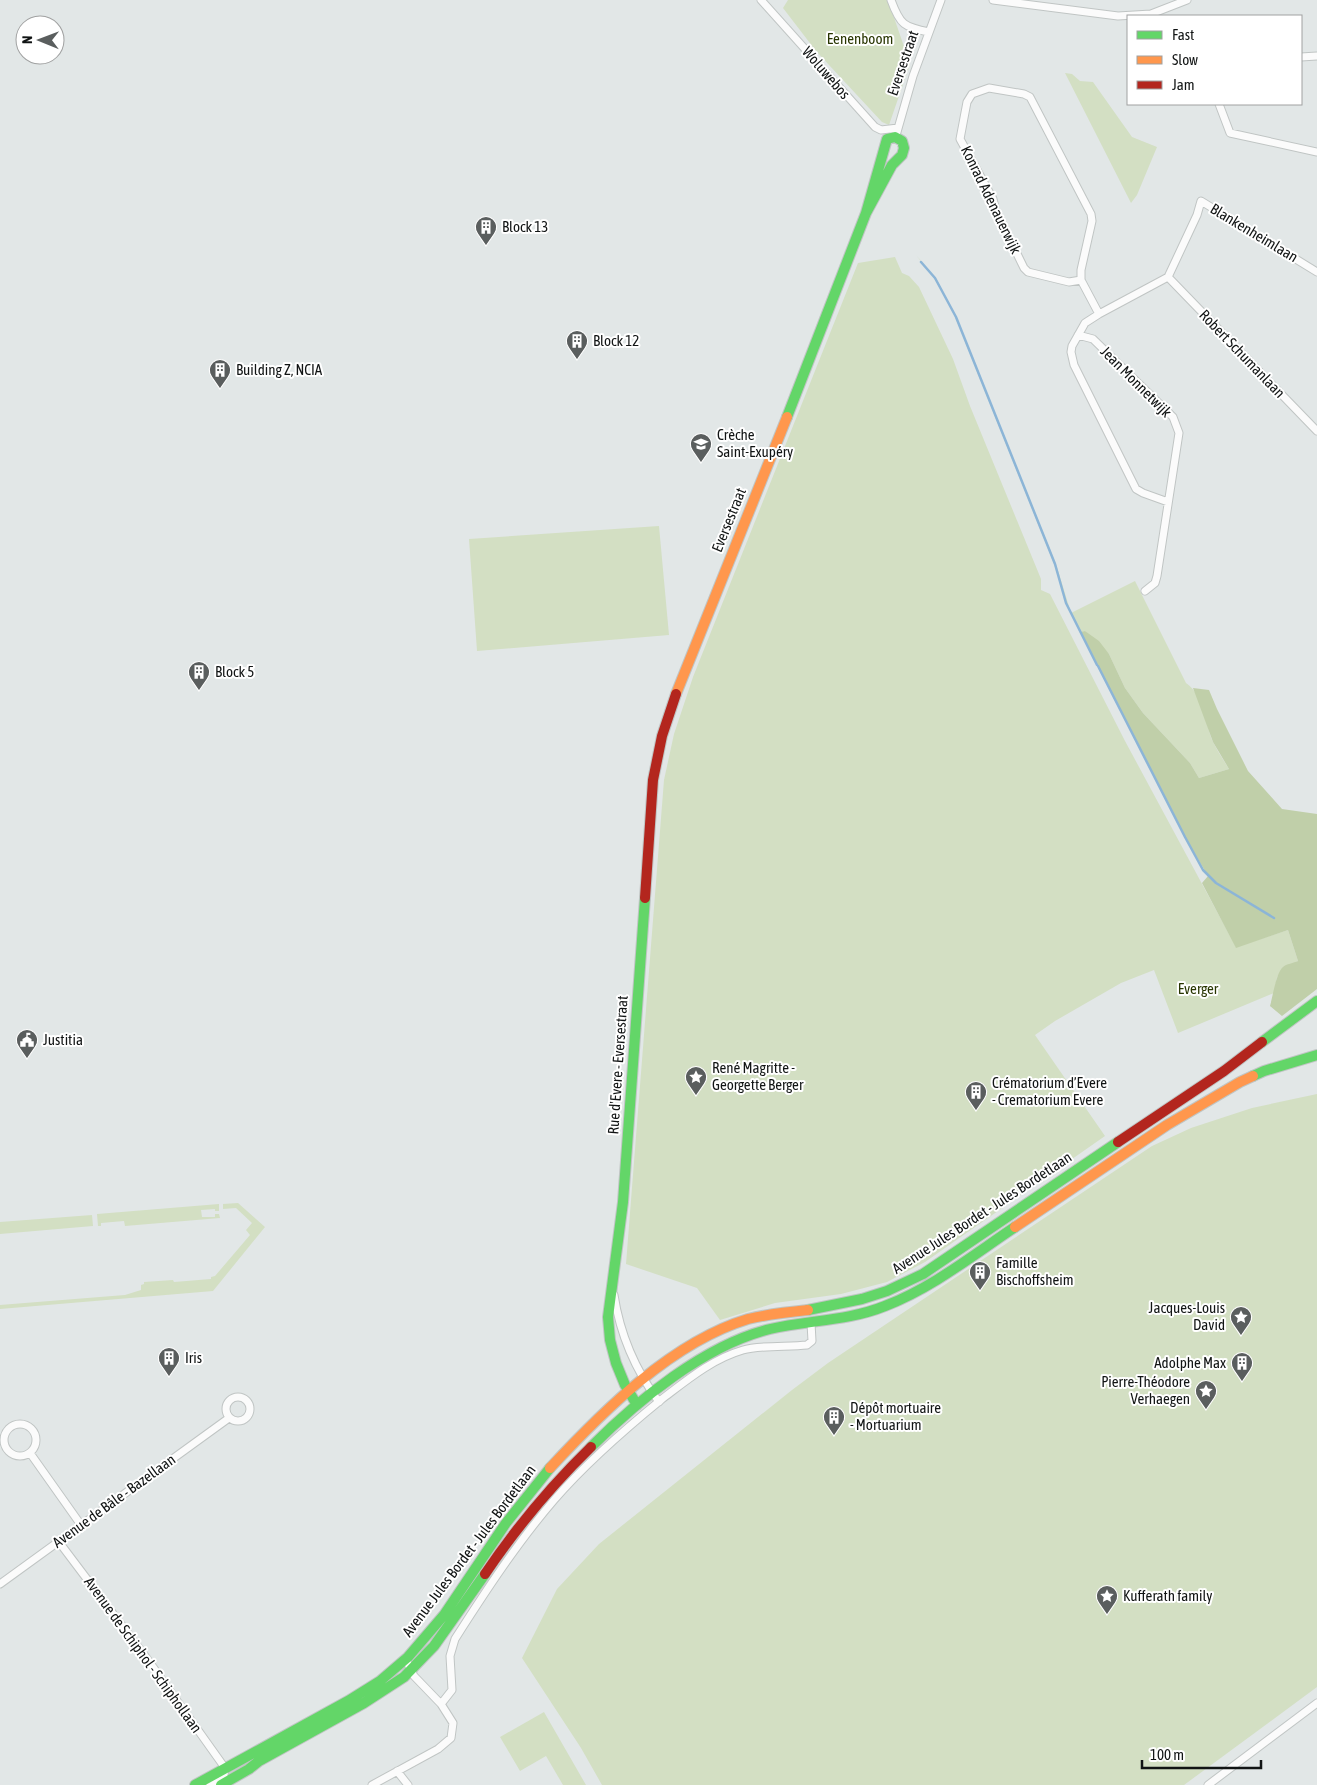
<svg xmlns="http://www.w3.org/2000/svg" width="1317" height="1785" viewBox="0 0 1317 1785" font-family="'Asap Condensed',sans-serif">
<rect width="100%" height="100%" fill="#e2e7e7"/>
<path fill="#d3dfc3" d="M788 0H888L910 64 889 125 882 122 816 51 783 8Z
M1065 73 1072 74 1080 81 1093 82 1132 137 1157 147 1137 195 1131 203Z
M916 255 936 278 956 317 1056 564 1071 613 1135 581 1186 683C1204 695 1205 724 1213 742 1218 752 1224 761 1229 769L1199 778 1190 763 1143 713 1125 688 1109 654 1085 631 1080 633 1066 603 1054 564 951 307 934 278Z
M895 257 902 273 909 276 919 287 953 359 970 406 1041 579V590L1050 594 1125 741 1236 947 1288 930 1298 961 1277 977 1274 993 1178 1033 1154 970 1121 983 1055 1021 1035 1035 1105 1136 925 1262 887 1282 841 1294 775 1303 720 1320 697 1288 626 1264 664 780 674 734 693 677 858 263Z
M659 526 669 635 477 651 469 539Z
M1317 1094V1687L1184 1785H602L581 1748 522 1658 557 1589 599 1544 792 1390 828 1363 1152 1146 1191 1128 1252 1108Z
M238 1203 265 1227 213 1291 0 1309V1305L125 1295 141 1290V1285L144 1284V1282L173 1280 174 1282 211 1279V1277L215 1276 250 1235 246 1230 252 1223 236 1208 223 1209V1204Z
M219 1204V1211H215V1209L201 1210 202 1217H215V1214H219L220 1218 125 1226 124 1221 101 1223V1226H98L97 1214Z
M92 1215 93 1226 0 1234V1222Z
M544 1712 586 1785H563L546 1756 520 1771 500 1737Z"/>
<path fill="#c0cfa9" d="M1085 631 1099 641 1109 654 1125 688 1143 713 1190 763 1199 778 1229 769 1213 742 1193 688 1209 690 1217 709 1248 771 1282 809 1317 814V989L1282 1016 1270 1006C1273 996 1276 973 1283 967 1286 964 1294 963 1298 961L1288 930 1236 948 1202 883 1208 876 1185 837 1081 632Z"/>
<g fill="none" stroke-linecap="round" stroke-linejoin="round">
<path stroke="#8cb5d7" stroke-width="2.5" d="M921 262 935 278 956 317 1055 564 1066 603 1097 665
M1098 666 1185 837 1203 870 1216 883 1274 918"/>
<g stroke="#c0c5c4" stroke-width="9">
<path id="street" d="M761 0 875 127 881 130 898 128
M891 0C900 25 904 27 929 32
M993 0 1118 16 1151 14 1187 0
M1301 57 1317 56
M1219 104 1230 133 1317 152
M897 132 913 76 941 0
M1168 277 1317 431
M1081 280 1069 282 1028 272 1024 268 996 211 993 199 960 139 967 102 972 94 989 88 1024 94 1030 97 1091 214 1092 221 1081 270V280L1099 314
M1078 335 1093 339 1173 417 1179 433 1157 576 1155 583 1145 591
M1168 502 1143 493 1136 489 1074 365 1071 352 1072 346 1085 323 1099 314 1168 277 1197 215 1201 201 1317 272
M614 1295C620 1334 636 1371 659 1402
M226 1409a12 12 0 1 1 24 0a12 12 0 1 1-24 0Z
M4 1440a16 16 0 1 1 32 0a16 16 0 1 1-32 0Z
M30 1453 81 1525
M59 1542 148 1660 225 1768
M0 1584 229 1418
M441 1704 452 1690 450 1656 455 1639C485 1592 517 1543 554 1500 586 1463 624 1430 662 1399 687 1380 712 1359 743 1350 759 1345 789 1347 807 1345L812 1341 811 1323
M397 1771 408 1785
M210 1785 224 1775 225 1768
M372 1785 438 1749 451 1738 453 1723 441 1704 414 1676 405 1658
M1208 1785 1317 1703"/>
</g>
<g stroke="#c0c5c4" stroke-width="12">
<path id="fast" d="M787 417 866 213 892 165 902 155 904 148 902 141 895 137 887 139 866 213
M1262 1042 1317 1001
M1253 1076 1264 1071 1317 1055
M808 1310 862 1299 887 1291 923 1274 1118 1142
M637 1405 625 1385 616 1363 610 1340 608 1317 623 1202 645 898
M591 1447C638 1400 705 1345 770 1329 809 1320 848 1321 885 1306 932 1288 973 1255 1015 1227
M195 1785 348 1701 380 1681 408 1657 444 1615 506 1523 550 1468
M221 1785 249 1769 259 1761 364 1703 404 1677 434 1646 485 1574"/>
</g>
<g stroke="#c0c5c4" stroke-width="12">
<path id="slow" d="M676 694 787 417
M1015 1227 1167 1125 1240 1082 1253 1076
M550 1468C603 1411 672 1342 748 1319 768 1314 788 1312 808 1310"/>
</g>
<g stroke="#c0c5c4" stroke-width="12">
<path id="jam" d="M645 898 653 780 662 736 676 694
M1118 1142 1224 1071 1262 1042
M485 1574C516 1528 551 1486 591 1447"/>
</g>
<use href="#street" stroke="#fbfbfb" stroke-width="7"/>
<use href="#fast" stroke="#63d668" stroke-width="10"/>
<use href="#slow" stroke="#ff974d" stroke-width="10"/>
<use href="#jam" stroke="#b3261e" stroke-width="10"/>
</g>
<defs>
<g id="building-pin" transform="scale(1.125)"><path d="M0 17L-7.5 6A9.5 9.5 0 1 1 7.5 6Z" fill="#5a5e5e" stroke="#fff"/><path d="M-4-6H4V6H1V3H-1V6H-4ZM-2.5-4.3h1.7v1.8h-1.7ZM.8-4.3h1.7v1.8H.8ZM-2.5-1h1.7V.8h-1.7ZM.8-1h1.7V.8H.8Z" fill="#fff"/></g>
<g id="school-pin" transform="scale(1.125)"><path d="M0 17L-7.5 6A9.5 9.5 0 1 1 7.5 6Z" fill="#5a5e5e" stroke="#fff"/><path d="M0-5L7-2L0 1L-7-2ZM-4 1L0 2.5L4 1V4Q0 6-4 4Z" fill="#fff"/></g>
<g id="civic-pin" transform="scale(1.125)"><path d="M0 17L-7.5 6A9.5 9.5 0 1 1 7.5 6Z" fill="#5a5e5e" stroke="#fff"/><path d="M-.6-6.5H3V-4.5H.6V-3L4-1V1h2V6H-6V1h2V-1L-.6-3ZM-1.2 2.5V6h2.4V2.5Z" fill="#fff"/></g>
<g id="sight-pin" transform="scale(1.125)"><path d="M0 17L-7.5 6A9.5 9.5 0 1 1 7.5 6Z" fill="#5a5e5e" stroke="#fff"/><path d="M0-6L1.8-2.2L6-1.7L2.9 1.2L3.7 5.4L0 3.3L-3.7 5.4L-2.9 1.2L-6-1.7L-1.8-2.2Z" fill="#fff"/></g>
</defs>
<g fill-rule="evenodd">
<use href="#building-pin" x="486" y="227"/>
<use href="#building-pin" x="577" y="341"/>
<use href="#building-pin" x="220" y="370"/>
<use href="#school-pin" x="701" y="444"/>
<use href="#building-pin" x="199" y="672"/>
<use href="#civic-pin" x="27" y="1040"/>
<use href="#sight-pin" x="696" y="1077"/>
<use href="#building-pin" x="976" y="1092"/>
<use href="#building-pin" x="980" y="1272"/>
<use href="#sight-pin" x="1241" y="1317"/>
<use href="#building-pin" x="169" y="1358"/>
<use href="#building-pin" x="1242" y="1363"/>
<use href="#sight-pin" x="1206" y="1391"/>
<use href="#building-pin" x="834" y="1417"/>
<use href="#sight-pin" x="1107" y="1596"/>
</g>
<g text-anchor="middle" stroke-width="4" stroke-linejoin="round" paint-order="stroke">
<g font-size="15" fill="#283501" stroke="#fff">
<text x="860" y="44">Eenenboom</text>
<text x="1198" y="994">Everger</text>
</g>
<g font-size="15" fill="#111414" stroke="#fff">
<text transform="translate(903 63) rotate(-71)" y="5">Eversestraat</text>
<text transform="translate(826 73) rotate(49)" y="5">Woluwebos</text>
<text transform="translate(991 200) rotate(64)" y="5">Konrad Adenauerwijk</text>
<text transform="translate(1254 233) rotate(31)" y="5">Blankenheimlaan</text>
<text transform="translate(1242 354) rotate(46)" y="5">Robert Schumanlaan</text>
<text transform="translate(1136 382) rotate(45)" y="5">Jean Monnetwijk</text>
<text transform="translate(729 520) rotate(-68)" y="5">Eversestraat</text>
<text transform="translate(618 1065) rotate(-86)" y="5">Rue d'Evere - Eversestraat</text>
<text transform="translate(982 1213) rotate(-33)" y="5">Avenue Jules Bordet - Jules Bordetlaan</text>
<text transform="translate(114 1501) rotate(-36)" y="5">Avenue de Bâle - Bazellaan</text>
<text transform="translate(469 1551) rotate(-53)" y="5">Avenue Jules Bordet - Jules Bordetlaan</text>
<text transform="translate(143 1655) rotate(54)" y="5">Avenue de Schiphol - Schiphollaan</text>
</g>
<g font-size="15" fill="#111414" stroke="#fff" text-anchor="start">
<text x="502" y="232">Block 13</text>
<text x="593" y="346">Block 12</text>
<text x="236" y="375">Building Z, NCIA</text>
<text x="717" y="440">Crèche<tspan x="717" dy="17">Saint-Exupéry</tspan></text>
<text x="215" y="677">Block 5</text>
<text x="43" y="1045">Justitia</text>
<text x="712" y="1073">René Magritte -<tspan x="712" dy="17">Georgette Berger</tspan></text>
<text x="992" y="1088">Crématorium d’Evere<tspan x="992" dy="17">- Crematorium Evere</tspan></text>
<text x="996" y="1268">Famille<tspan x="996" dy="17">Bischoffsheim</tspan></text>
<text x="1225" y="1313" text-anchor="end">Jacques-Louis<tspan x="1225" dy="17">David</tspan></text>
<text x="185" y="1363">Iris</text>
<text x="1226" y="1368" text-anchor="end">Adolphe Max</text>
<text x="1190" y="1387" text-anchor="end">Pierre-Théodore<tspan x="1190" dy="17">Verhaegen</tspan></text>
<text x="850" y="1413">Dépôt mortuaire<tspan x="850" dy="17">- Mortuarium</tspan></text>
<text x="1123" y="1601">Kufferath family</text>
</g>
</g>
<rect x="1127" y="15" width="175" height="90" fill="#ffffff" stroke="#a0a1a1"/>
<rect x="1137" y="31" width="25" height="8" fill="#63d668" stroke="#a0a1a1"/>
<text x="1172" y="40" font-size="15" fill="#111414">Fast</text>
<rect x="1137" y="56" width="25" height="8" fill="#ff974d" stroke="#a0a1a1"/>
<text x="1172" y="65" font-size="15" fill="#111414">Slow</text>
<rect x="1137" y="81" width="25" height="8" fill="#b3261e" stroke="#a0a1a1"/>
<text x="1172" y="90" font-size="15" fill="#111414">Jam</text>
<g transform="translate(40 40) rotate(271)"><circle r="24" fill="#ffffff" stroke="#a0a1a1"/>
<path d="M0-4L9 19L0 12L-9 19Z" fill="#5a5e5e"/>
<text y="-8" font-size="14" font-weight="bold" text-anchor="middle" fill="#111414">N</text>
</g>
<path d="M1142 1760v8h119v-8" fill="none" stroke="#111414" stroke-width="2.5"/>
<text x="1150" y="1760" font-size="15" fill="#111414" stroke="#ffffff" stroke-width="4" paint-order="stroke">100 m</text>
</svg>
